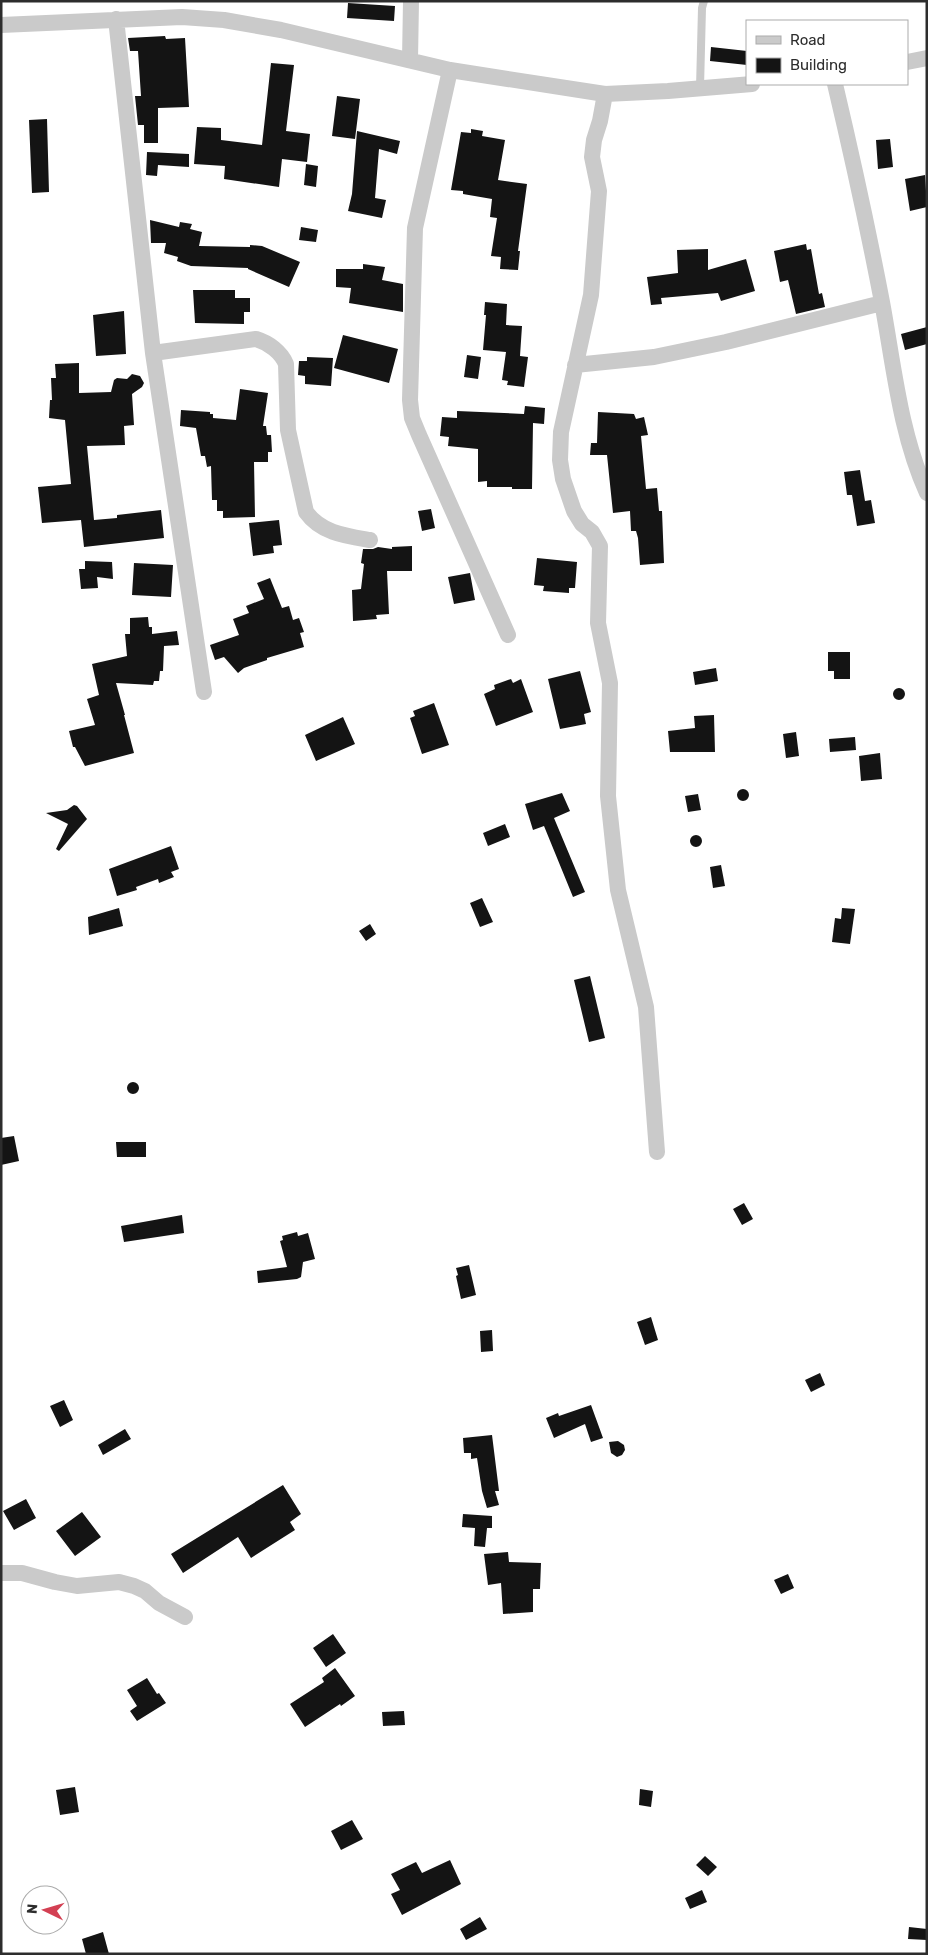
<svg xmlns="http://www.w3.org/2000/svg" width="928" height="1955" viewBox="0 0 928 1955" font-family="Rubik,sans-serif">
<rect width="100%" height="100%" fill="#fff"/>
<path fill="#141414" d="M348 3 395 6 394 21 347 18Z
M165 36 166 39 185 38 189 107 158 108V143H144V125H138L135 96H141L138 51H130L128 38Z
M711 47 747 51V65L710 61Z
M271 63 294 65 286 131 310 134 307 162 282 159 279 187 224 179 225 166 194 164 197 127 221 128V140L262 145Z
M337 96 360 99 355 139 332 136Z
M47 119 49 192 32 193 29 120Z
M471 129 483 131 482 136 505 140 498 180 527 184 518 251H520L518 270 500 269 501 257 491 256 497 218 490 217 492 199 463 194V191L451 190 461 132 471 133Z
M357 131 400 141 397 154 379 149 375 198 386 200 382 218 348 211 352 194Z
M890 139 893 167 878 169 876 140Z
M147 152 189 154V167L158 165 157 176 146 175Z
M306 164 318 166 316 187 304 185Z
M925 175 927 207 910 211 905 179Z
M150 220 179 227 180 222 192 224 190 229 202 232 199 246 250 247V245L262 246 300 262 289 287 248 269V268L191 266 177 261 178 257 164 253 166 243H151Z
M301 227 318 230 316 242 299 240Z
M806 244 807 250 811 249 819 294 822 293 825 307 796 314 788 280 780 282 774 251Z
M708 249V270L746 259 755 291 721 301 718 293 661 298 662 304 651 305 647 277 678 273 677 250Z
M363 264 385 267 382 280 403 284V312L349 303 351 288 336 287V269H363Z
M193 290H235V298H250V312H244V324L195 323Z
M485 302 507 304 506 325 522 326 520 356 528 357 524 387 507 385 508 381 502 380 506 352 483 350 486 315H484Z
M124 311 126 354 96 356 93 315Z
M927 327V344L905 350 901 334Z
M343 335 398 349 389 383 334 368Z
M467 355 481 357 478 379 464 377Z
M307 357 333 358 331 386 305 384V376L298 375 299 361H307Z
M79 363V393L111 392 114 380 117 378 127 379 132 374 140 376 144 383 142 387 132 394 134 425 124 426 125 445 87 446 94 520 117 518V515L161 510 164 538 84 547 81 520 42 523 38 487 71 484 65 420 49 418 50 400H52L51 378H56L55 364Z
M240 389 268 393 263 426H266L267 435H271L272 452H268V462H254L255 517 223 518V511H217V500H212L211 466 207 467 205 456H201L196 428 180 426 181 410 210 412V414H213V418L236 420Z
M525 406 545 408 544 424 533 423 532 489H512V487H487V481L478 482V449L448 446 449 437 440 436 442 417 457 418V411L524 414Z
M598 412 634 414 636 419 644 417 648 435 641 436 646 489 657 488 659 511H662L664 563 640 565 638 538 636 531H631L630 511 613 513 607 455H590L591 443H597Z
M860 470 865 501 871 500 875 523 857 526 852 495H847L844 472Z
M431 509 435 528 422 531 418 511Z
M279 520 282 545 273 546 274 553 253 556 249 523Z
M412 546V571H387L389 614 376 615 377 619 353 621 352 590 361 589 364 564 361 563 363 549H373L378 547 392 549V547Z
M537 558 577 562 575 588H569V593L543 591 544 586 534 585Z
M85 561 112 562 113 579 97 577 98 588 81 589 79 569H85Z
M134 563 173 565 171 597 132 595Z
M470 573 475 600 454 604 448 577Z
M270 578 282 608 289 606 293 620 299 618 304 632 300 633 304 647 267 658V660L244 668 238 673 224 657 215 660 210 645 239 635 233 619 249 613 246 606 264 599 257 583Z
M148 617 149 627H152V634L177 631 179 645 164 646 163 671H160L159 681H154L153 685 116 683 125 715H124L134 753 85 766 75 747H73L69 731 95 725 87 699 99 695 92 664 127 656 125 634H130V618Z
M828 652H850V679H834V671H828Z
M716 668 718 681 695 685 693 672Z
M580 671 591 712 584 714 586 724 560 729 548 679Z
M511 679 513 683 521 679 533 712 496 726 484 694 495 689 494 685Z
M893 694a6 6 0 1 1 12 0a6 6 0 1 1-12 0Z
M434 703 449 745 422 754 410 718 415 716 413 711Z
M714 715 715 752H670L668 731 695 728 694 716Z
M343 717 355 744 316 761 305 735Z
M796 732 799 756 786 758 783 734Z
M855 737 856 750 830 752 829 739Z
M880 753 882 779 861 781 859 756Z
M737 795a6 6 0 1 1 12 0a6 6 0 1 1-12 0Z
M562 793 570 811 554 818 585 892 573 897 544 826 533 830 525 804Z
M698 794 701 810 688 812 685 796Z
M74 805 77 806 87 819 59 851 56 849 68 824 46 813 67 810Z
M505 824 510 837 488 846 483 833Z
M690 841a6 6 0 1 1 12 0a6 6 0 1 1-12 0Z
M171 846 179 869 171 872 174 877 159 883 158 879 136 887 137 890 117 896 109 869Z
M721 865 725 886 713 888 710 867Z
M482 898 493 922 480 927 470 903Z
M119 908 123 926 89 935 88 917Z
M842 908 855 909 850 944 832 942 835 918 841 919Z
M370 924 376 934 366 941 359 931Z
M590 976 605 1038 589 1042 574 980Z
M127 1088a6 6 0 1 1 12 0a6 6 0 1 1-12 0Z
M14 1136 19 1161 1 1165V1138Z
M116 1142H146V1157H117Z
M744 1203 753 1219 742 1225 733 1209Z
M182 1215 184 1233 124 1242 121 1226Z
M297 1232 298 1236 308 1233 315 1259 303 1262 301 1277 297 1279 258 1283 257 1271 287 1267 280 1241 283 1240 282 1236Z
M469 1265 476 1295 461 1299 456 1276 458 1275 456 1268Z
M651 1317 658 1340 645 1345 637 1322Z
M492 1330 493 1351 481 1352 480 1331Z
M820 1373 825 1385 811 1392 805 1380Z
M64 1400 73 1420 60 1427 50 1406Z
M591 1405 603 1438 591 1442 585 1424 554 1438 546 1418 558 1413 559 1416Z
M125 1429 131 1439 103 1455 98 1445Z
M492 1435 499 1491H495L499 1505 487 1508 482 1491 477 1458 471 1459V1453H464L463 1438Z
M618 1441 624 1445 625 1450 622 1455 617 1457 611 1453 609 1442Z
M283 1485 301 1514 290 1522 295 1530 251 1558 238 1537 183 1573 171 1554Z
M26 1499 36 1518 14 1530 3 1511Z
M82 1512 101 1537 75 1556 56 1531Z
M463 1514 492 1516V1528H487L485 1547 474 1546 475 1528 462 1527Z
M508 1552 509 1562 541 1563 540 1589H533V1612L503 1614 501 1583 488 1585 484 1554Z
M788 1574 794 1588 781 1594 774 1580Z
M333 1634 346 1653 326 1667 313 1648Z
M335 1668 355 1696 341 1706 340 1704 305 1727 290 1704 324 1682 322 1678Z
M147 1678 157 1694 159 1693 166 1703 137 1721 130 1711 137 1706 127 1690Z
M404 1711 405 1725 383 1726 382 1712Z
M75 1787 79 1812 60 1815 56 1790Z
M640 1789 653 1791 651 1807 639 1805Z
M352 1820 363 1839 341 1850 331 1831Z
M705 1856 717 1867 708 1876 696 1865Z
M450 1860 461 1884 402 1915 391 1894 400 1890 391 1874 416 1862 422 1873Z
M702 1890 707 1902 690 1909 685 1898Z
M480 1917 487 1929 466 1940 460 1929Z
M909 1927 927 1929V1940L908 1939Z
M103 1932 109 1954H86L82 1939Z"/>
<g fill="none" stroke-linecap="round" stroke-linejoin="round">
<path stroke="#cacaca" stroke-width="8" d="M700 88 702 8 704 1"/>
<path stroke="#cacaca" stroke-width="16" d="M116 19 153 353 204 692
M1 25 182 17 224 20 281 30 450 70 605 94 668 91 752 84
M410 60 411 1
M907 62 927 58
M450 70 415 228 410 400 412 418 419 435 508 635
M835 84C852 156 868 229 882 302 894 367 900 433 927 493
M605 94 600 121 594 140 592 157 599 191 591 295 561 432 560 460 563 479 574 511 582 524 592 532 600 546 598 623 610 683 608 796 618 890 646 1007 657 1152
M153 353 256 339C269 343 281 352 286 364L288 430 306 512C321 533 346 536 370 540
M575 365 654 357 726 342 882 303
M1 1573H22L55 1582 77 1586 119 1582 134 1586 145 1591 159 1603 185 1617"/>
</g>
<rect width="928" height="1955" fill="none" stroke="#2d2d2d" stroke-width="5"/>
<rect x="746" y="20" width="162" height="65" fill="#ffffff" stroke="#ababab"/>
<rect x="756" y="36" width="25" height="8" fill="#cacaca" stroke="#ababab"/>
<text x="790" y="45" font-size="15" fill="#2d2d2d">Road</text>
<rect x="756" y="58" width="25" height="15" fill="#141414" stroke="#ababab"/>
<text x="790" y="70" font-size="15" fill="#2d2d2d">Building</text>
<g transform="translate(45 1910) rotate(275)"><circle r="24" fill="#ffffff" stroke="#ababab"/>
<path d="M0-4L9 19L0 12L-9 19Z" fill="#d34053"/>
<text y="-8" font-size="14" font-weight="bold" text-anchor="middle" fill="#2d2d2d">N</text>
</g>
</svg>
